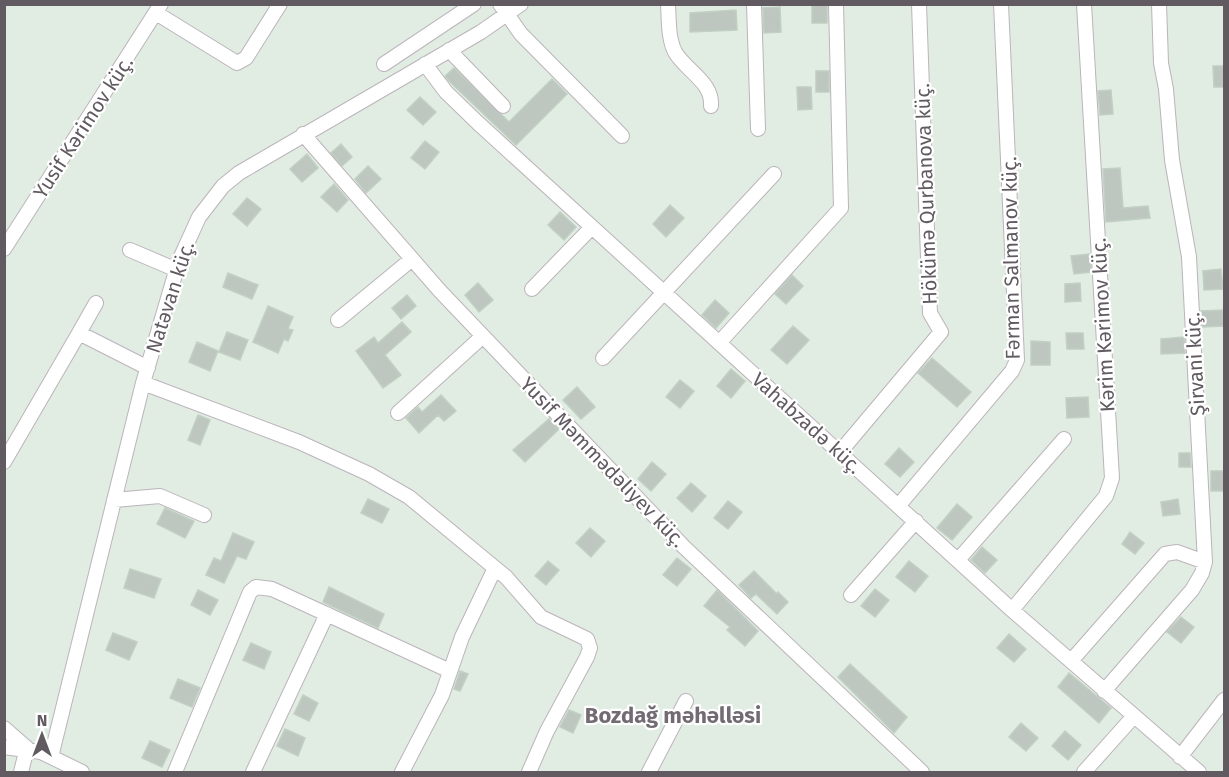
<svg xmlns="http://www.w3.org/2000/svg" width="1229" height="777" viewBox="0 0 1229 777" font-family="'Fira Sans',sans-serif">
<rect width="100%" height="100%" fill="#e1ece3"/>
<path fill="#bec7bf" stroke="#c0d0c2" stroke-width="1.5" d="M812 4H827V23H812Z
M780 7 781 32 764 33 763 8Z
M736 10 737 30 690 32V13Z
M1213 66H1224V87H1214Z
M454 68 509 122 552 79 567 94 516 145 449 81 445 76Z
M816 71H829V92H816Z
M797 87H811L812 109 798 110Z
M1111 90 1113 114 1100 115 1098 91Z
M420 97 436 112 423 125 407 110Z
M425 141 439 152 425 169 411 158Z
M341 144 352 157 342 166 331 153Z
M307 154 318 168 302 182 290 169Z
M368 166 381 179 366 193 355 179Z
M1120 168 1123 208 1148 206 1150 218 1106 222 1103 169Z
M334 184 348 200 337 212 321 197Z
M247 198 261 209 247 226 233 214Z
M670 205 684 218 666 237 653 224Z
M560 212 576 227 564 240 548 225Z
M1090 254 1091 272 1074 274 1071 256Z
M1221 269 1223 289 1204 290 1203 271Z
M228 273 258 285 252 299 223 287Z
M792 275 803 286 786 304 775 294Z
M478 283 493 300 479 312 465 295Z
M1080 283 1081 301 1065 302V284Z
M407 295 416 306 401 319 392 308Z
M715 300 729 313 716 328 702 315Z
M268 306 293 317 288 329 293 330 288 341 284 339 278 353 253 342Z
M1223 310 1224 326 1202 327 1201 311Z
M402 322 411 332 385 355 401 375 383 388 356 351 374 337 378 343Z
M793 326 809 340 787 364 771 350Z
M227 332 248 340 240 360 219 352Z
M1066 333H1083L1084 349H1067Z
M1184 337 1185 353 1161 354V339Z
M1031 341 1050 342V365H1031Z
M197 342 218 351 210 371 189 362Z
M932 358 971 392 957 407 918 373Z
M731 369 745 381 731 398 717 386Z
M680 380 694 391 680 408 666 397Z
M577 387 595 407 581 419 563 400Z
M441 395 456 411 444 421 438 415 419 433 406 418 418 407 422 412Z
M1088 397 1089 417 1067 418 1066 398Z
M198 415 210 420 200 445 188 440Z
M549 419 559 429 525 462 513 450Z
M899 448 914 462 900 477 885 464Z
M1179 453H1190L1191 467H1179Z
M652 462 666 474 651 491 638 479Z
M1211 471H1224V491H1211Z
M691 483 706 496 692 512 677 498Z
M368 499 389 509 382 523 361 513Z
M1178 499 1180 514 1163 516 1161 502Z
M728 501 742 512 728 529 714 518Z
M957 504 972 517 952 540 937 528Z
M165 508 194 521 185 538 157 524Z
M590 528 605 541 591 557 576 543Z
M1130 532 1144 543 1135 554 1122 544Z
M233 533 254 542 246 559 237 556 224 583 206 575 214 558 221 561Z
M982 547 997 560 985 573 971 560Z
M677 558 691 569 677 586 663 575Z
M548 561 559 570 546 585 535 576Z
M909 561 928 576 915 592 896 577Z
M130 569 161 579 154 598 124 588Z
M754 571 777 594 778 592 788 602 777 614 756 594 751 598 739 585Z
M329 587 384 614 378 628 323 602Z
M875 589 889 600 875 617 861 606Z
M198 590 218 600 210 615 191 605Z
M717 590 758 631 745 646 727 630 730 627 704 606Z
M1181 617 1194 627 1181 643 1167 632Z
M113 633 137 642 129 660 106 650Z
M1009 634 1026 649 1014 662 997 648Z
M251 643 271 652 264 669 243 660Z
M850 664 907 717 894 733 838 677Z
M460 671 468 674 460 691 454 689Z
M1069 673 1111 708 1099 723 1058 687Z
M178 679 200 688 192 707 170 698Z
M303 695 318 703 309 721 294 714Z
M569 710 581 715 573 733 560 727Z
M1021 723 1038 738 1026 751 1009 737Z
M285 729 305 738 298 756 277 746Z
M1065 731 1081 745 1068 760 1052 746Z
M150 741 170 750 162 767 142 758Z"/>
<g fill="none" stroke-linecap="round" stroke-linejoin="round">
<g stroke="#bbb4bb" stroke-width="16">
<path id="minor" d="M500 4 521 34 622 136
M668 4C669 20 668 38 675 52 686 71 713 82 711 106
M754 4 758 129
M156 13 237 63 246 58 280 4
M449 50 503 106
M384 64 474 4
M425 64 446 92 478 123 1012 610 1199 772
M303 134 440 291 684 547 922 772
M4 249 161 4
M130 250 177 270
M532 289 592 227
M338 320 412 259
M79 333 96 303
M719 343 841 208 836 4
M603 358 774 174
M143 383 299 442 369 474 409 497 506 577 541 617 587 639 590 648 587 657 547 731 529 772
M398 413 483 336
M840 452 941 332 930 313 919 4
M4 462 79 333 148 368
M114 500 160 496 204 515
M899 505 1012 371 1017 360 1001 4
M958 560 1064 439
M851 595 916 521
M1012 610 1106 496 1112 478 1084 4
M1071 661 1165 554 1177 552 1205 562
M1104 691 1192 590 1202 573 1205 562 1189 257 1172 160 1166 89 1161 63 1159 4
M4 728 27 748 21 772
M4 747 41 752 82 772
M51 757 143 383 179 261 199 217 223 186 239 173 481 32 521 4
M1180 757 1224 700
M175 772 250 592 256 587 272 589 450 671
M253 772 327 614
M402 772 442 695 462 637 495 568
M649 772 686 701
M1084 772 1134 716"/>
</g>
<use href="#minor" stroke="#fff" stroke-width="14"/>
</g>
<g text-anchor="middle" stroke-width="4.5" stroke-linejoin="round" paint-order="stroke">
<g font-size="20" fill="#615a61" stroke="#fff">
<text transform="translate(83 127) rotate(-57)" y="7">Yusif Kərimov küç.</text>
<text transform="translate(926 194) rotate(-92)" y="7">Hökümə Qurbanova küç.</text>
<text transform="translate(1011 258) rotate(-91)" y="7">Fərman Salmanov küç.</text>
<text transform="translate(170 297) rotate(-72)" y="7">Natəvan küç.</text>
<text transform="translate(1103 325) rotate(-93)" y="7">Kərim Kərimov küç.</text>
<text transform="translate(1195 364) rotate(-93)" y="7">Şirvani küç.</text>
<text transform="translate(807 423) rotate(42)" y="7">Vahabzadə küç.</text>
<text transform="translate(603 462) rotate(46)" y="7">Yusif Məmmədəliyev küç.</text>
</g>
<g font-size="22" font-weight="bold" fill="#726b73" stroke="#fff">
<text x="673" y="723">Bozdağ məhəlləsi</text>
</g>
</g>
<rect width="1229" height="777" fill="none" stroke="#615a61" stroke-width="12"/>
<g transform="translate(42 735)" stroke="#ffffff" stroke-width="4.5" paint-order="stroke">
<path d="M0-4.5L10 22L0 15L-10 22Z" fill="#615a61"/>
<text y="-9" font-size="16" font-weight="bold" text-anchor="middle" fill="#615a61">N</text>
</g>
</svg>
